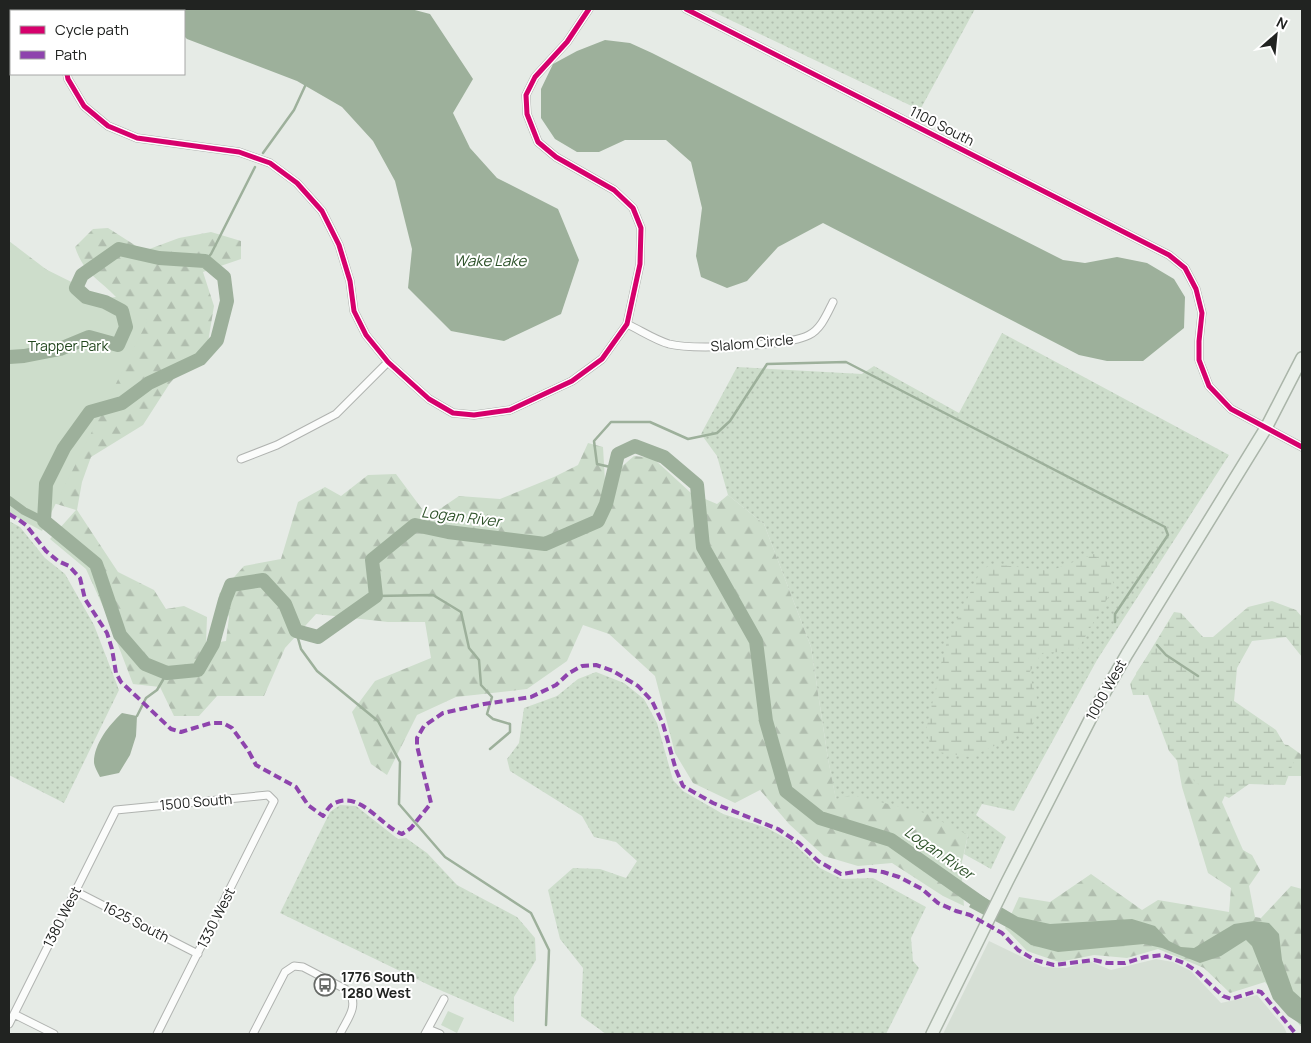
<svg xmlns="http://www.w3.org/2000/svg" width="1311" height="1043" viewBox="0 0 1311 1043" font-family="Manrope,sans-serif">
<defs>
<pattern id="grass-dots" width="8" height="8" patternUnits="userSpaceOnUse" patternTransform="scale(1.25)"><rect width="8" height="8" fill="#cdddcb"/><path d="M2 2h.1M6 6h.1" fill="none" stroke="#b0bdae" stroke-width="1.8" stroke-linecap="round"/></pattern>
<pattern id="forest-firs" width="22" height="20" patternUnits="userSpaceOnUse" patternTransform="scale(1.25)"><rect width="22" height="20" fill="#cdddcb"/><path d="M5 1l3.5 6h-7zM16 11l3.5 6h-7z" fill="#b0bdae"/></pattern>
<pattern id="wetland-marsh" width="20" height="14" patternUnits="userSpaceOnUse" patternTransform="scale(1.25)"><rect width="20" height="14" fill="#cdddcb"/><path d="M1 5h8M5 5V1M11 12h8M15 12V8" fill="none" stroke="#b0bdae"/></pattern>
</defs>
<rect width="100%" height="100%" fill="#e6ebe6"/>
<path fill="#d6dfd5" d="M989 941 1043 967 1066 968 1089 961 1111 970 1156 959 1173 962 1191 971 1221 1003 1257 995 1284 1027 1287 1034H943Z"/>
<path fill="url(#grass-dots)" d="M707 9H975L920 110Z
M1002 333 1229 455 1097 660 1014 811 982 804 976 815 1006 837 991 869 964 854 968 835 836 800 828 759 811 647 764 524 728 495 717 456 701 434 737 367 862 374 874 366 959 413Z
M9 521 20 527 45 558 65 574 94 625 119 690 64 803 9 775Z
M596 672 624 683 644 699 657 723 673 780 683 791 723 814 767 828 791 841 820 868 842 879 873 878 926 907 911 938 913 961 919 968 886 1034H606L581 1016 583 968 560 939 548 890 573 868 600 869 626 878 637 861 616 842 594 837 582 816 510 771 507 759 519 743 524 708 557 696 578 679Z
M340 805 356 806 398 839 406 838 427 853 457 885 517 917 535 938 536 960 514 997V1022L433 987 280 913 330 812Z"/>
<path fill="url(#forest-firs)" d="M108 228 144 251 179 238 211 232 241 241V259L203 272 214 306 208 342 170 383 143 425 91 457 82 482 77 510 118 572 154 590 166 609 184 606 207 617 206 644 226 641 229 617 219 594 244 566 281 559 298 502 325 487 341 496 368 475 396 474 428 517 459 496 500 499 554 477 578 465 588 443 603 447 605 481 634 456 653 458 691 493 717 504 728 495 764 524 811 647 828 759 836 799 852 795 925 813 968 835 961 866 964 906 943 896 892 863 858 866 824 856 789 824 760 790 735 803 693 783 675 753 655 676 609 634 583 625 567 661 527 689 456 697 417 715 387 775 371 764 352 712 375 681 431 658 425 622H388L316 614 285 648 264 696H217L199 716H174L160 687 133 684 105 611 86 569 50 539 76 510 50 502 9 435V241L64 283 82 301 116 297C99 279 84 274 75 247L93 229Z
M1175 616 1212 706 1267 743 1288 745 1302 755V776H1275L1236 772 1222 802 1243 850 1252 855 1260 870 1249 886 1255 917 1261 918 1291 886 1302 889V1028L1265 982 1230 993 1204 968 1158 949 1127 958 1094 955 1059 962 1027 951 1005 928 1019 897 1050 902 1091 874 1142 910 1158 900 1229 912 1231 888 1208 873 1182 787 1163 683 1142 690 1136 673Z"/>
<path fill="url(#wetland-marsh)" d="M1094 554 1109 563 1114 587 1077 651 1042 653 1029 673 1040 708 1031 729 970 757 932 751 926 730 947 641 981 570 993 564 1050 571Z
M1272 601 1296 610 1302 617V657L1286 637 1252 641 1237 668 1234 701 1276 730 1294 761 1285 785 1249 784 1229 798 1196 783 1169 751 1148 695H1133L1130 684 1174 612 1181 613 1203 637H1213L1248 607Z"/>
<path fill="#cdddcb" d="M9 251 148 320 42 531 9 513Z
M448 1011 464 1018 457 1033 441 1025Z"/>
<path fill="#9db09b" d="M150 9H411L430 14 473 79 453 113 470 148 497 178 558 209 579 260 561 314 504 341 451 331 408 288 412 249 395 181 373 141 342 107 297 81 187 39 184 36V11H151Z
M605 40 630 43 652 53 1063 260 1085 263 1117 257 1147 263 1174 279 1185 297 1184 328 1143 361H1107L1079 355 823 223 778 247 747 281 727 288 701 277 696 256 702 208 691 162 666 140H625L599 152H577L555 139 541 118V89L553 64 577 51Z
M122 713 137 716 136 736 130 755 119 773 100 777C98 773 94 766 94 762 94 744 109 725 122 713Z
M977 893 1018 917 1050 924 1132 919 1155 926 1169 941 1181 947 1194 948 1234 924 1254 921 1269 923 1279 934 1282 960 1293 991 1302 999V1025L1288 1016 1273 999 1252 946 1246 940 1221 956 1200 963 1162 948 1144 944 1058 952 1031 945 1010 929 969 907Z"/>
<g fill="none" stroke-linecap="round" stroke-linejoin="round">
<path stroke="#9db09b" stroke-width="2.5" d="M263 153 294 110 306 84
M205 261 211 254 255 167
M615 468 597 464 594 441 611 422H650L688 439 717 433 730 421 767 364 846 362 1165 527 1168 535 1115 614V622
M376 596 433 595 461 612 469 648 479 660 481 685 492 697 487 714 493 719 510 724V732L490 749
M296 631 301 649 317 671 378 721 400 762 399 804 445 857 531 913 549 950 546 1025
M1157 645 1166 655 1198 676
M137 716 146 698 157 690 167 673"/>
<path stroke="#9db09b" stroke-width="8" d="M9 500 24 511 44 521"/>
<path stroke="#9db09b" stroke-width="14" d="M9 357 24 356 60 349 89 337 118 345 126 327 122 311 105 302 86 297 76 288 82 275 119 249 159 258 205 261 224 277 227 301 217 340 200 359 149 383 122 403 90 412 64 448 46 484 44 521 96 564 120 635 145 664 167 673 198 670 213 644 225 600 231 585 263 580 285 604 296 631 318 637 376 596 372 560 415 525 448 532 545 544 598 521 606 504 618 454 635 446 664 457 697 485 703 547 756 641 766 721 786 791 820 818 891 840 989 909"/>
<g stroke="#b0b3b0" stroke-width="9">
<path id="street" d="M63 9V11
M686 9 1169 255 1185 268 1196 289 1202 313 1199 341V360L1209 386 1231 409 1302 447
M67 74 68 79 84 106 108 126 137 138 239 152 270 163 297 183 322 211 339 245 350 281 354 311 366 335 388 362 429 399 453 413 474 415 510 410 572 381 602 359 627 324 640 264 641 228 633 208 614 190 556 157 538 142 527 114 526 95 535 77 567 42 589 9
M627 324C640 330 655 340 669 344 693 350 788 346 809 335 821 329 827 314 833 302
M241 459 277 445 336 414 388 362
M75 891 198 954
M14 1014 54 1034
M9 1024 116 810 268 795 274 801 157 1034
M428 1029 440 1034
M253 1034 285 972 294 966 303 967 349 991C359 1007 347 1019 340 1034
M425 1034 444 999"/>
</g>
<g stroke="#aab5a9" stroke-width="14">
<path id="primary" d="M932 1034 1007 882 1098 704 1127 654 1266 428 1302 358"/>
</g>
<use href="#street" stroke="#fbfcfb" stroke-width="7"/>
<use href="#primary" stroke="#e9efe9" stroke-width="11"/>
<path stroke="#8e44ad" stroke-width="4" stroke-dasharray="8 4" stroke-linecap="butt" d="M9 514 19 520 26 525 46 551 58 561 69 566 80 578 85 599 107 633 112 649 116 673 121 682 136 696 171 729 181 732 211 723H223L232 728 248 750 256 765 296 787 308 805 323 816C326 812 329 806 333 804 360 789 380 826 402 834L411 828 431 803 417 746V738L424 726 443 713 484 704 531 697 556 685 569 673 582 666 596 665 613 671 638 686 652 701 663 724 676 770 683 786 713 803 778 829 799 843 818 861 841 874 869 870 883 872 899 877 922 889 938 903 956 911 970 915 1002 933 1018 950 1035 960 1054 965 1094 960 1107 963H1125L1145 957 1163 955 1184 963 1195 970 1223 996 1231 999 1257 991 1261 992 1296 1034"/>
<g stroke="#fff" stroke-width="8">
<path id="cycleway" d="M686 9 1169 255 1185 268 1196 289 1202 313 1199 341V360L1209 386 1231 409 1302 447
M67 74 68 79 84 106 108 126 137 138 239 152 270 163 297 183 322 211 339 245 350 281 354 311 366 335 388 362 429 399 453 413 474 415 510 410 572 381 602 359 627 324 640 264 641 228 633 208 614 190 556 157 538 142 527 114 526 95 535 77 567 42 589 9"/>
</g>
<use href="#cycleway" stroke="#d6006c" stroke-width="5"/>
</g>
<defs>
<g id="bus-ring" transform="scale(1.125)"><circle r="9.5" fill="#fff" stroke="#666966" stroke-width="1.5"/><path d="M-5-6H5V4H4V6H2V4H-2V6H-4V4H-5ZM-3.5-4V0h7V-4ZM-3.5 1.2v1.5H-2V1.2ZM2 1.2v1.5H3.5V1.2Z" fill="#666966"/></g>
</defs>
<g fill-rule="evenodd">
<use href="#bus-ring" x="325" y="985"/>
</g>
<g text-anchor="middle" stroke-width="4" stroke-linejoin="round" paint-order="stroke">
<g font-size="14" fill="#212321" stroke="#fff">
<text transform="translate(942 126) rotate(27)" y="5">1100 South</text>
<text transform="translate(752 343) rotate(-5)" y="5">Slalom Circle</text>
<text transform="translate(1106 690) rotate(-61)" y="5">1000 West</text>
<text transform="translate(196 802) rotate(-5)" y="5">1500 South</text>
<text transform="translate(62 917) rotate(-63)" y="5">1380 West</text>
<text transform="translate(216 918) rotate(-63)" y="5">1330 West</text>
<text transform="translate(136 922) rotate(27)" y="5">1625 South</text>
</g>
<g font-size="14" fill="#23471f" stroke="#fff">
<text x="68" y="351">Trapper Park</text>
</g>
<g font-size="14" font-weight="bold" fill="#212321" stroke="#fff" text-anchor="start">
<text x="341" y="982">1776 South<tspan x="341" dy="16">1280 West</tspan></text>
</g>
<g font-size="15" font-style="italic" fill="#2f532b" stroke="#fff">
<text x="490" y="266">Wake Lake</text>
<text transform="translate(461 517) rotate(7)" y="5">Logan River</text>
<text transform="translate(939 853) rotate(35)" y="5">Logan River</text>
</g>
</g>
<rect width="1311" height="1043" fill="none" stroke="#212321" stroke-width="20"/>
<rect x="10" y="10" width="175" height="65" fill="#ffffff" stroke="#a6a7a6"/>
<rect x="20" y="26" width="25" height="8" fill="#d6006c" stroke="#a6a7a6"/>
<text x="55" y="35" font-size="15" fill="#212321">Cycle path</text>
<rect x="20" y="51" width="25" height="8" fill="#8e44ad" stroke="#a6a7a6"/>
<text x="55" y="60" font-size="15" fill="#212321">Path</text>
<g transform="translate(1276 35) rotate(27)" stroke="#ffffff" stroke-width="4" paint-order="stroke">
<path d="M0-4L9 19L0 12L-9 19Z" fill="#212321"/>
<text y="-8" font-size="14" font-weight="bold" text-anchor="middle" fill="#212321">N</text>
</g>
</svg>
